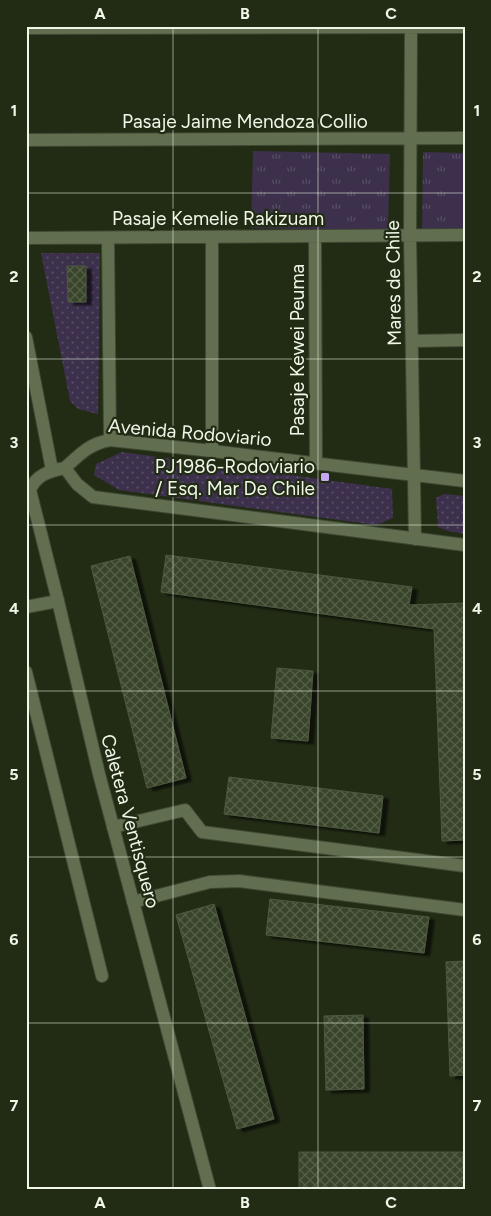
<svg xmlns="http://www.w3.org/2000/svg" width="491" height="1216" viewBox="0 0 491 1216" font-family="Figtree,sans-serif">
<defs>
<pattern id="grass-dots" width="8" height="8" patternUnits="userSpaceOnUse" patternTransform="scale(1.25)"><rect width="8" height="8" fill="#3c304c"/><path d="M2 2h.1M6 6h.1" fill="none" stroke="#584f66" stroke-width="1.8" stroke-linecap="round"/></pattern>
<pattern id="park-tufts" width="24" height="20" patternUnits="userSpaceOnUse" patternTransform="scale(1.25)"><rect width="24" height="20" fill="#3c304c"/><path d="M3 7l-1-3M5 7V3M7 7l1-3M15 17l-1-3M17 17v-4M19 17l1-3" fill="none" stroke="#584f66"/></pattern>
<pattern id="building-cross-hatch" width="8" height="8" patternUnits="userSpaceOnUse" patternTransform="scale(1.25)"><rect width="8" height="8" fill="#39442b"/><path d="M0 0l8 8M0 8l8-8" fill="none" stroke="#56604a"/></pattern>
<filter id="shadow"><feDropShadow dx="5.5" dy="3" stdDeviation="1" flood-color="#0009"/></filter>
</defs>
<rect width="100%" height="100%" fill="#222c15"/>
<path fill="url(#grass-dots)" d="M41 253H100L98 414 78 409 70 401Z
M122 452 392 489 393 518 376 525 119 490 94 475 96 464Z
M444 494 465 496V534L448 531 438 527 436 498Z"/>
<path fill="url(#park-tufts)" d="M253 151 390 154 388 231 251 228Z
M423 152 465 153V230L422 229Z"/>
<path fill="#3c304c" d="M452 160H465V218H452Z"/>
<path fill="url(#building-cross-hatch)" stroke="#4d593f" filter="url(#shadow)" d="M67 266H86V302H68Z
M166 555 412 587 409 605 465 603V840L442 841 434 629 161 592Z
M130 556 186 778 147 788 91 566Z
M277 668 313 671 308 741 271 738Z
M229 777 383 796 379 833 224 814Z
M270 899 429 917 424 953 266 935Z
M214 904 274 1119 237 1129 176 915Z
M465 961V1075L450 1076 446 962Z
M363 1015 364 1089 326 1090 324 1016Z
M299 1152H463L464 1190H299Z"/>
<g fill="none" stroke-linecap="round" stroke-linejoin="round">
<g stroke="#3f4833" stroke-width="14">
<path id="lane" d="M26 607 58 601
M26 672 102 976
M113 827 185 810 202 832 465 866
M133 902 210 882 239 881 465 910"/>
</g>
<g stroke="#3f4833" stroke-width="14">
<path id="street" d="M411 26 410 236 415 539
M26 28 465 27
M26 140 465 138
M315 237 316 463
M26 238 465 235
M108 238 110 440
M212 238V451
M26 337 52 470
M413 341 465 340
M65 468C49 471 36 475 30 490L58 601 99 774 210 1190
M65 468 77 484 93 497 465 545
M65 468C80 454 89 444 110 440L212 451 465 481"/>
</g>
<use href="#lane" stroke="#616f50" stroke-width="12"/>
<use href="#street" stroke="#616f50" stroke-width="12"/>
</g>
<path fill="none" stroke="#f0f7e8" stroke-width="1" stroke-opacity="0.55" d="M173 26V1190M318 26V1190M26 193H465M26 359H465M26 525H465M26 691H465M26 857H465M26 1023H465"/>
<rect fill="#c6a6f0" stroke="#222c15" stroke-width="2" x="320" y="472" width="10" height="10" rx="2.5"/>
<g text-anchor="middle" stroke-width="4.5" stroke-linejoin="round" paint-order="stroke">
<g font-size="19" fill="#f0f7e8" stroke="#222c15">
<text x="245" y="128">Pasaje Jaime Mendoza Collio</text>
<text x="218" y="225">Pasaje Kemelie Rakizuam</text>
<text transform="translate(393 283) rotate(-91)" y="7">Mares de Chile</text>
<text transform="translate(297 350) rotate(-90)" y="7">Pasaje Kewei Peuma</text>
<text transform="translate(190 432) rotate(5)" y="7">Avenida Rodoviario</text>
<text transform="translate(131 821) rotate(75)" y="7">Caletera Ventisquero</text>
</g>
<g font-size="19" fill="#f0f7e8" stroke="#222c15" text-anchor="end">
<text x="315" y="473">PJ1986-Rodoviario<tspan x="315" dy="22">/ Esq. Mar De Chile</tspan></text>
</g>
</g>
<rect width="491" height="1216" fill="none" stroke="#222c15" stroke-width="55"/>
<rect x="28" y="28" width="436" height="1160" fill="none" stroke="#f0f7e8" stroke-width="2"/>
<g font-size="16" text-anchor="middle" font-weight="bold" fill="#f0f7e8">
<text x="100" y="19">A</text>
<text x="245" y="19">B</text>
<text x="391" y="19">C</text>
<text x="14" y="116">1</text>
<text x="477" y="116">1</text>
<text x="14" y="282">2</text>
<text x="477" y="282">2</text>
<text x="14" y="448">3</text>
<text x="477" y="448">3</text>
<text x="14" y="614">4</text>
<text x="477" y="614">4</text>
<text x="14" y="780">5</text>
<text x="477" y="780">5</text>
<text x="14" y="945">6</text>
<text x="477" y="945">6</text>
<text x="14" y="1111">7</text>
<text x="477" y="1111">7</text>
<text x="100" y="1208">A</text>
<text x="245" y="1208">B</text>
<text x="391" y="1208">C</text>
</g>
</svg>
